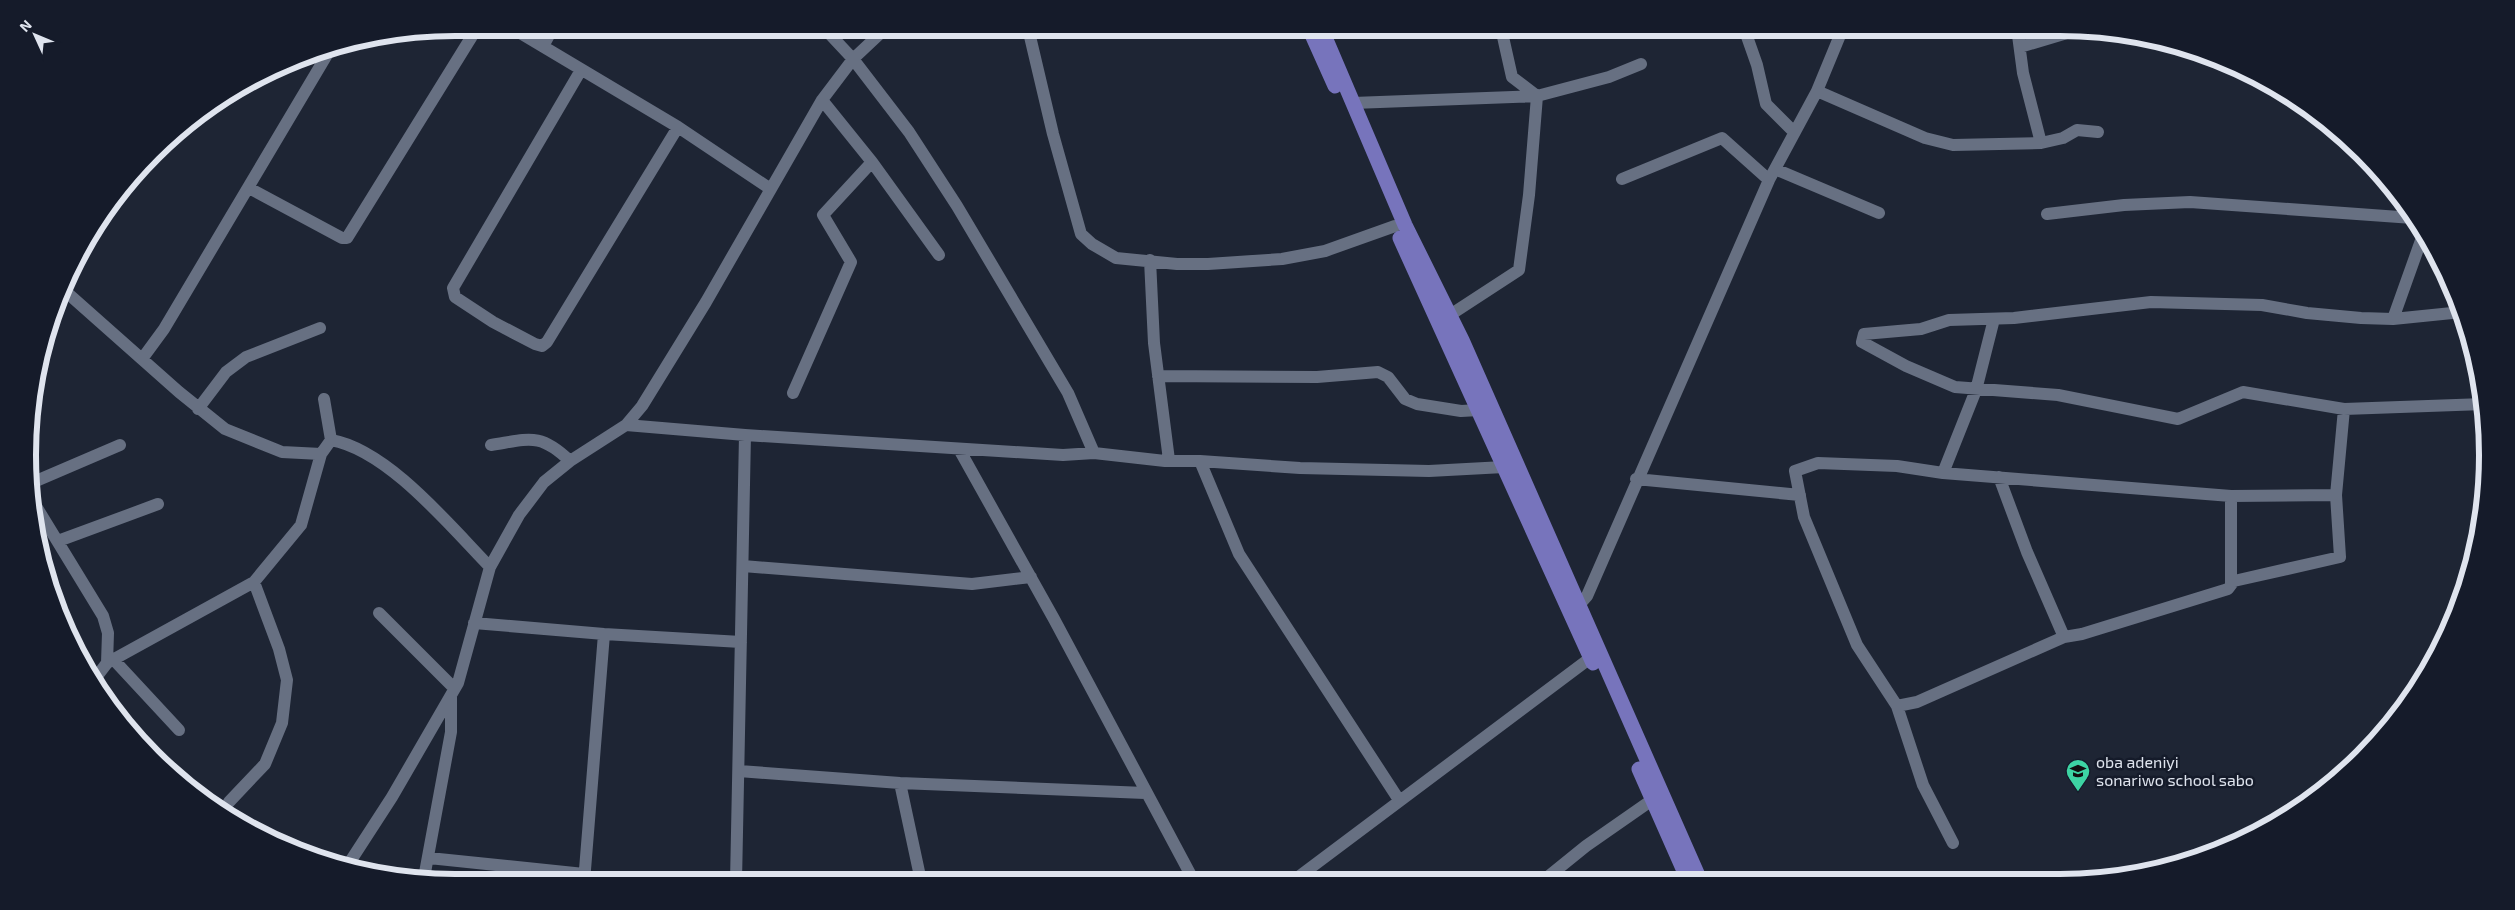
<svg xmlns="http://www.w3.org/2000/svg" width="2515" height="910" viewBox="0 0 2515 910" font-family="'Exo 2',sans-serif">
<rect width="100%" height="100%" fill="#1e2534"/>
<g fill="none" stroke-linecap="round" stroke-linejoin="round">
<path stroke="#677082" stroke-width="12" d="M512 28 678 127 769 188
M824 28 853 59 909 132 957 206 1068 393 1094 453
M1028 28 1053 134 1081 234 1092 244 1116 258 1177 264H1208L1282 259 1325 251 1395 226
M1501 28 1512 77 1537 96
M1744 28 1757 65 1766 104 1794 132
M2017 28 2023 73 2041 143
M543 46 553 28
M2020 47 2077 30
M581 70 453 288 455 297 493 322 535 344 542 346 547 342 678 127
M1817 91 1925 138 1953 145 2041 143 2063 138 2077 130 2098 132
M822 100 872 162 939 255
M1353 103 1537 96 1609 77 1641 64
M1775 169 1879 213
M1622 179 1722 138 1769 180
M249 188 342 238H347L477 28
M2047 214 2124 205 2190 202 2413 218
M1150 260 1154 343 1169 460
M64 290 179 392 225 429 282 452 321 454
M2462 312 2393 319 2361 318 2307 313 2262 305 2151 302 2014 318 1949 320 1921 329 1864 334 1862 342 1906 366 1955 387 2058 395 2178 419 2243 392 2344 409 2484 404
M1450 315 1519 270 1529 195 1537 96
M2393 319 2424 232
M142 359 164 329 331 48
M1158 376 1317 377 1378 372 1388 377 1405 399 1417 404 1461 411 1479 410
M793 393 851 262 823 215 872 162
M198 409 226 372 246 357 320 328
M626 425 745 435 1063 455 1094 453 1165 461H1200L1300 468 1429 471 1504 467
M331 440C388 450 450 526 490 567
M491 445C529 439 540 432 570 461
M959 449 1054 619 1194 881
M1200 461 1239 554 1399 800
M1943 473 1976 390 1994 319
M1999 477 2027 552 2064 637
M1636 479 1800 495
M29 484 120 445
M2231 496 2336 495
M31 498 103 616 108 633 107 663
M58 541 158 504
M743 566 972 584 1031 577
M2231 585V496L1943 473 1897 466 1818 463 1795 471 1804 517 1857 645 1897 706 1917 702 2064 637 2082 634 2228 589 2234 581 2340 557 2336 495 2344 409
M1579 605 1587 596 1769 180 1817 91 1843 28
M379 613 454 688
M474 623 604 634 741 642
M114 660 179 730
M94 680 107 663 254 582 301 525 321 454 331 440 324 399
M1897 706 1923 785 1953 843
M739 771 900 783 1145 793
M900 783 921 881
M229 802 265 764 282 723 287 680 279 649 254 582
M429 858 584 874
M346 868 392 797 458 683 490 567 519 515 544 482 570 461 626 425 642 406 706 302 822 100 853 59 886 28
M424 878 451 732V695
M1544 880 1586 846 1652 800
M1293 881 1597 653
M584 882 604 634
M736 882 745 435"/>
<path stroke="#7774bc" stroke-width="15" d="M1309 28 1335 86
M1321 28 1405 225 1462 340 1700 880
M1400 238 1593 663
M1639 769 1688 880"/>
</g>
<defs>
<g id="school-pin" transform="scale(1.25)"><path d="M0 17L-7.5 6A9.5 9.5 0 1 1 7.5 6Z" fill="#3dd4a3" stroke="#151b2a"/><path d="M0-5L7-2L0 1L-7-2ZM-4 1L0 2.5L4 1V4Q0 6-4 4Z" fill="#111"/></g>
</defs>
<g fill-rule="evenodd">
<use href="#school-pin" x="2078" y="771"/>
</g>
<g text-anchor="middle" stroke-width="5" stroke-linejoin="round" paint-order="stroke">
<g font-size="16" fill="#dfe4ee" stroke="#151b2a" text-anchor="start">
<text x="2096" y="768">oba adeniyi<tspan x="2096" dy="18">sonariwo school sabo</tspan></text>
</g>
</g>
<path d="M0 0H2515V910H0ZM455 36H2060A419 419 0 0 1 2479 455V455A419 419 0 0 1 2060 874H455A419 419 0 0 1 36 455V455A419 419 0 0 1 455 36Z" fill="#151b2a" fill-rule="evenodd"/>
<path fill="none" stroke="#dfe4ee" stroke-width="6" d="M455 36H2060A419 419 0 0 1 2479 455V455A419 419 0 0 1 2060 874H455A419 419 0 0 1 36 455V455A419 419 0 0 1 455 36Z"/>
<g transform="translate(35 35) rotate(314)" stroke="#151b2a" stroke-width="4" paint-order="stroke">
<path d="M0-4L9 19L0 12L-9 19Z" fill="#dfe4ee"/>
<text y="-8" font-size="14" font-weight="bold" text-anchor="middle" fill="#dfe4ee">N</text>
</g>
</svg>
